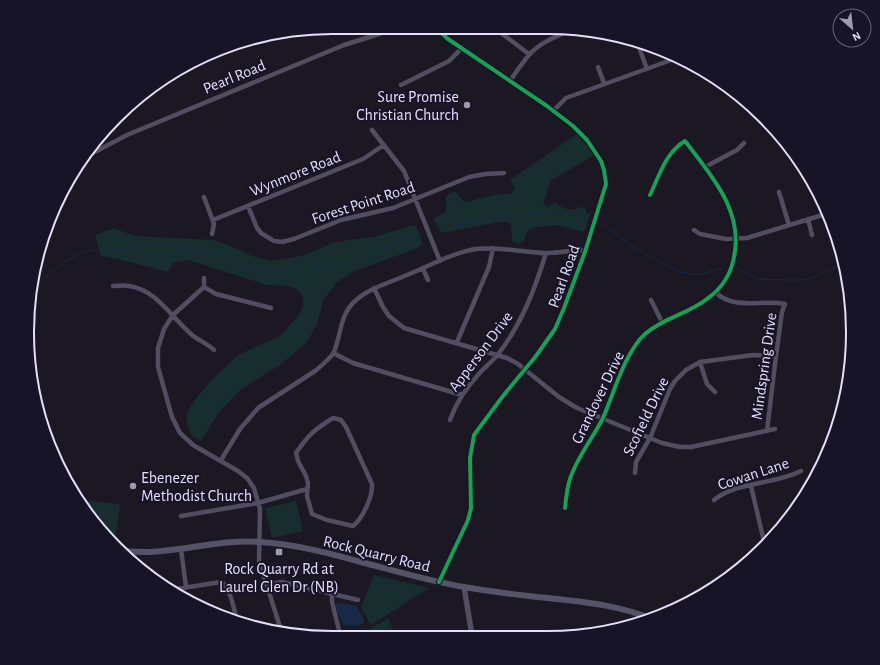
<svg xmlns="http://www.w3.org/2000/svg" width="880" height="665" viewBox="0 0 880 665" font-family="'Alegreya Sans',sans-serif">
<rect width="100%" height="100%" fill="#1b1823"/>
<path fill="#182d2e" d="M577 134 595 155 551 180 543 203 548 207 555 202C563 209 570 212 581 207L585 208 587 214 591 213 584 232 557 225 532 228 528 231 523 242C519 245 516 244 512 241L511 225 508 222H498L442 233 433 219 446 211V196L454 191C459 194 460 200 466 202L494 195 512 193 515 189 510 180Z
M410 226H416L423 244 418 248 355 271 337 282 324 299 317 324 307 342 280 365 240 390 219 412 201 441 192 436 187 424V412L197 397 211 381 238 355 280 336 299 315 303 306V298L299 291 290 286 267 285 188 260 173 263 168 272 118 259 101 256 95 235 114 228 134 236 213 240 226 244 252 256 270 261 279 260 305 255 335 242 378 236Z
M89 501 120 504 115 542 110 541 88 514Z
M296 501 303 531 272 538 265 508Z
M374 575 429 588 371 625 361 607Z
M389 618 394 635H358Z"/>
<path fill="#182947" d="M31 305C36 310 39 317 35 324L29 328Z
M339 603 357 606 365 622C358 627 350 626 343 625L335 605Z"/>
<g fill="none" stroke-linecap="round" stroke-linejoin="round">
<path stroke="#182947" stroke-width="1" d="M601 223 635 248 671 268 681 272 698 275 722 268
M438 227 473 223 494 218 522 214 546 212H569L588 218
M737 268 759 279 787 280H805L821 274 844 264
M32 292C44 276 74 251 96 250 106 249 116 251 126 250 134 249 142 244 150 244 161 243 192 248 204 251 221 255 238 265 256 268 278 271 301 270 323 268 358 266 389 244 422 233"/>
<path stroke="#514e62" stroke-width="4.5" d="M435 27 448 39 547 106 573 126 587 140 601 161 604 170 606 184 585 252 564 308 555 329 536 356 503 396 474 435 470 458 471 508 468 520 439 582
M493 27 529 54
M640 50 647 69
M598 67 604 83
M510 81C516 72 522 63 529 55 540 42 558 36 573 29
M401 85 449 61 461 49
M553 111 566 98 674 59
M372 130 404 171 440 261
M89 155 127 135 344 45 379 34 392 27
M705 167 737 150 744 143
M779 192 789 225
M204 197 214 224 212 234
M248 206 257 228 261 233 274 241 282 242 294 239 341 220 393 208 469 177 485 174 504 173
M808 219 812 235
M213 220 363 159 384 145
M694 230 700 234 726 239 747 238 829 213
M423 269 428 280
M204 278V287L173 315 164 329 158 348V367L172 417 180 433 193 445 238 471 247 478 254 488 260 509 259 561 282 633
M113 286C118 286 124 285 129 286 157 290 171 317 191 334 199 341 207 343 214 350
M204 287 216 294 271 308
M374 288 383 307 389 316 404 328 507 358 518 364 559 397 577 408 662 443 680 447H691L775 429
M715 292C735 311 761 299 785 304L782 312 776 356 767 431
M651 300 662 322
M457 342 489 267 493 248
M333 353 353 363 462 395
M700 362 707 384 715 392
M333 418 341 420 346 427 372 484C373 496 363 518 353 526L327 520 312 514 307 496 308 483 306 476 298 461 296 453C309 434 314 430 333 418Z
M450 420C456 403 466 388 478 375 484 368 493 361 499 353 522 323 535 289 546 253
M221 460 240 429 258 408 315 371C321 366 330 359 334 352 341 335 340 315 354 302 367 289 386 284 402 277 426 268 451 253 476 249 500 246 522 253 546 253 559 253 572 250 585 250
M635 473 636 462 650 438 670 389 675 381 686 370 700 362 753 355 776 356
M751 486 765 546
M714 500C737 481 774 485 801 471
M565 508C566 498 567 488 570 479 577 457 593 438 603 418 614 393 625 352 645 334 663 318 688 314 707 299 721 289 731 274 734 257 744 211 711 175 685 141 666 152 659 176 650 195
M181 516 258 503 307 489
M763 537H773
M181 549 186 587
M267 585 282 582 358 600
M170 590 221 582C231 587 234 612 238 623
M332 594V602L339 630 337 635"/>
<path stroke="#514e62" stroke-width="5.5" d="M464 587 472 635"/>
<path stroke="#555367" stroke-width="6" d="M118 550C167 558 212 538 260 542 294 544 328 553 361 562 395 571 429 581 464 587 492 592 520 595 548 598 583 602 619 605 652 619"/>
<g stroke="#181427" stroke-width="6">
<path id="cycleway" d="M435 27 448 39 547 106 573 126 587 140 601 161 604 170 606 184 585 252 564 308 555 329 536 356 503 396 474 435 470 458 471 508 468 520 439 582
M565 508C566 498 567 488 570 479 577 457 593 438 603 418 614 393 625 352 645 334 663 318 688 314 707 299 721 289 731 274 734 257 744 211 711 175 685 141 666 152 659 176 650 195"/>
</g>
<use href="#cycleway" stroke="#1a9f57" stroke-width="4"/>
</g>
<g fill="#9d99af" stroke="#181427" stroke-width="1.5">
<circle cx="467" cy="105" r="4"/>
<circle cx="133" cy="486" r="4"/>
<rect x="275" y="548" width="8" height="8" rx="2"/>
</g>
<g text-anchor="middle" stroke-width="4" stroke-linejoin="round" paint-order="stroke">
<g font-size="16" fill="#e3defa" stroke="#181427">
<text transform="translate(234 76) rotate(-22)" y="6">Pearl Road</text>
<text transform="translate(295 173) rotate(-22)" y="6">Wynmore Road</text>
<text transform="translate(363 202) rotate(-18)" y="6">Forest Point Road</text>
<text transform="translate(563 276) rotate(-70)" y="6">Pearl Road</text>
<text transform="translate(480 351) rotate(-53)" y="6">Apperson Drive</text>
<text transform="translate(763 366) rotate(-82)" y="6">Mindspring Drive</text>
<text transform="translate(597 397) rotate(-64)" y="6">Grandover Drive</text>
<text transform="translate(645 416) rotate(-64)" y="6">Scofield Drive</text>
<text transform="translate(753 473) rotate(-18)" y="6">Cowan Lane</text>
<text transform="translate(377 553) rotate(14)" y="6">Rock Quarry Road</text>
</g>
<g font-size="16" fill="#e3defa" stroke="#181427" text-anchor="end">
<text x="459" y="102">Sure Promise<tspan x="459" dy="18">Christian Church</tspan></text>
<text x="141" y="483" text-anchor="start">Ebenezer<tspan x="141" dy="18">Methodist Church</tspan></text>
<text x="279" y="574" text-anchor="middle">Rock Quarry Rd at<tspan x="279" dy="18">Laurel Glen Dr (NB)</tspan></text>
</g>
</g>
<path d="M0 0H880V665H0ZM332 34H548A298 298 0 0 1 846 332V333A298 298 0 0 1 548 631H332A298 298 0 0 1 34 333V332A298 298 0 0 1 332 34Z" fill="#181427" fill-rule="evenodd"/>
<path fill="none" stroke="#e3defa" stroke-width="2" d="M332 34H548A298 298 0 0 1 846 332V333A298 298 0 0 1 548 631H332A298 298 0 0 1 34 333V332A298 298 0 0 1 332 34Z"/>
<g transform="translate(852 28) rotate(152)"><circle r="19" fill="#181427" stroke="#69657b"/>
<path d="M0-3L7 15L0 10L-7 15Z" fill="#9d99af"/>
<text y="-6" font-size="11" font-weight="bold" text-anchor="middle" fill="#e3defa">N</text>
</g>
</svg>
